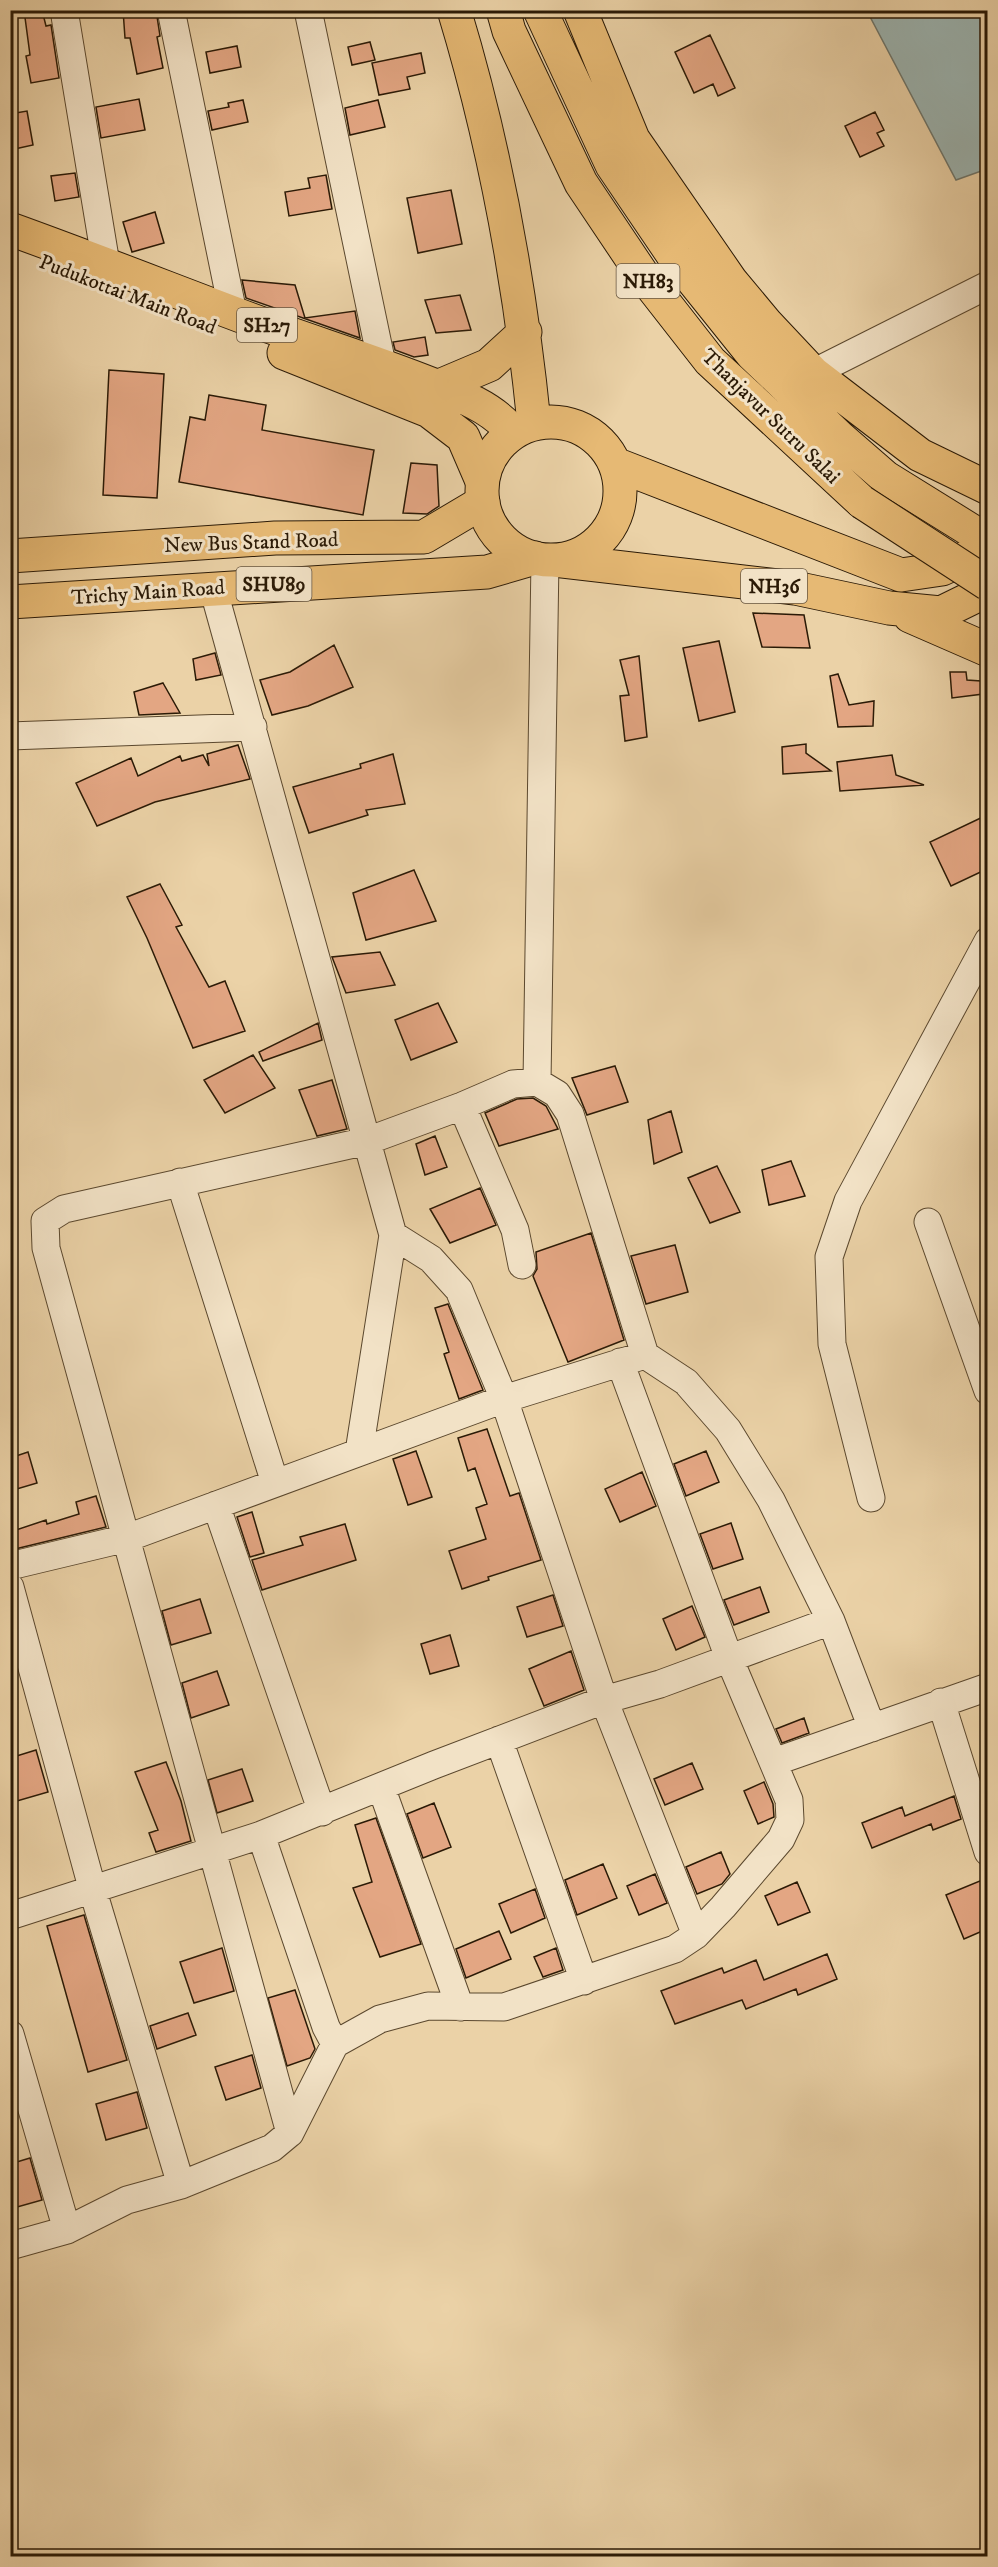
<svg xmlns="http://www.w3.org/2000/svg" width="998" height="2567" viewBox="0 0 998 2567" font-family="'IM FELL DW Pica',serif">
<rect width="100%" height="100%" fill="#ebd2a7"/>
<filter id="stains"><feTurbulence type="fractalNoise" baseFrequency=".00333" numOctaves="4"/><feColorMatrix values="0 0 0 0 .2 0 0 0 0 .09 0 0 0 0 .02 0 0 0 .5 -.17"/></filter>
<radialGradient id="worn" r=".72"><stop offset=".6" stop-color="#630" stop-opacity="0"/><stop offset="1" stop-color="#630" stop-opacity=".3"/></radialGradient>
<path fill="#9cb5b2" stroke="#6f776d" stroke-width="1.5" d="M867 11H987V169L956 180Z"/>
<path fill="#e3a683" stroke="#2b1a06" stroke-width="1.5" d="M24 10H42L46 26 51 25 59 78 31 83 26 56 30 55Z
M123 10H156L160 36 157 37 163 68 137 74 130 38H125Z
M710 35 735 88 718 96 713 84 694 93 675 52Z
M370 42 375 60 352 65 348 47Z
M237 46 241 67 210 73 206 52Z
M421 53 425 73 407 77 410 89 379 95 372 63Z
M139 99 145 130 101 138 96 107Z
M243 100 248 122 212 130 208 111 229 107 228 103Z
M378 100 385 127 350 135 345 108Z
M27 111 33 145 10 150V114Z
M875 112 884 130 877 133 884 146 860 157 845 126Z
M75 173 79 197 55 201 51 176Z
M326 175 332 209 289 216 285 192 310 188 308 178Z
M451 190 462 244 418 253 407 198Z
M155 212 164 243 132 252 123 222Z
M242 280 295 285 305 318 355 311 360 338 246 298Z
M460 295 471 330 436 333 425 300Z
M425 337 428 355 414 357 395 350 393 342Z
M109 370 164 374 157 498 103 495Z
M209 395 266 405 262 430 374 450 363 515 179 482 190 417 205 420Z
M411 463 437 465 439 506 427 514 403 513Z
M753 613 804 615 810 648 762 647Z
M719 641 735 712 699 721 683 648Z
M334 645 353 687 308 706 272 715 260 680 290 672Z
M215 653 221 675 196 680 193 659Z
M639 656 647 737 625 741 620 696 629 695 620 660Z
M950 672H966L967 680 981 681 983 694 952 698Z
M838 674 849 705 874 701 873 726 838 727 830 676Z
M163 683 180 713 139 715 134 692Z
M806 744V753L831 771 783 774 782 747Z
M238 745 250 779 155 802 97 826 76 783 131 758 138 776 180 756 182 761 203 755 209 766 207 754Z
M393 754 405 804 366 810 368 815 309 833 293 787 361 768 360 764Z
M892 755 896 775 924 785 840 791 837 762Z
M987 815V869L951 886 930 842Z
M414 870 436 921 366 940 353 893Z
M160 884 182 925 176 927 209 987 225 981 245 1031 193 1048 147 938 127 897Z
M380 952 395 985 346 993 332 957Z
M438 1003 457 1042 411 1060 395 1020Z
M318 1023 322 1040 263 1061 259 1052Z
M253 1055 275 1088 225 1113 204 1080Z
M615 1066 628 1102 587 1115 572 1078Z
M332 1080 347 1129 317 1136 299 1090Z
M533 1098 546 1106 558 1129 499 1146 485 1113 517 1099Z
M671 1111 682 1152 654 1164 648 1120Z
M435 1136 447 1167 425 1175 416 1144Z
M791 1161 805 1196 769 1205 762 1170Z
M717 1166 740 1212 710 1223 688 1178Z
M480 1188 496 1225 450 1243 430 1209Z
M591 1233 624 1340 568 1362 533 1276 537 1269 536 1252Z
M675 1245 688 1292 646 1304 631 1256Z
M448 1304 483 1390 459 1399 444 1354 449 1352 435 1308Z
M487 1429 510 1496 519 1493 541 1560 488 1577 489 1580 462 1589 449 1551 486 1539 476 1508 487 1504 475 1468 468 1471 458 1438Z
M416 1451 432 1497 408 1505 393 1459Z
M706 1451 719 1482 686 1496 674 1464Z
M28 1452 37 1483 10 1491V1458Z
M642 1472 656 1506 620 1522 605 1489Z
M96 1496 106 1527 11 1550 10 1532 46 1520 47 1524 79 1514 76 1502Z
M252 1512 264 1553 250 1557 237 1517Z
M731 1523 743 1559 713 1569 700 1534Z
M345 1524 356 1560 262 1590 252 1560 303 1545 300 1537Z
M760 1587 769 1612 734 1625 724 1600Z
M553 1595 563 1626 527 1637 517 1607Z
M200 1599 211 1633 171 1645 162 1611Z
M692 1606 705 1637 676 1650 663 1619Z
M450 1635 459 1666 430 1674 421 1644Z
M571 1651 584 1690 544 1706 529 1669Z
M217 1671 229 1705 191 1718 182 1683Z
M804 1718 809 1733 782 1743 776 1729Z
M36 1750 48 1792 10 1803V1758Z
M166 1762 181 1801 191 1841 156 1852 149 1833 158 1830 135 1772Z
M692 1763 703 1789 665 1805 654 1779Z
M242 1769 253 1801 217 1813 208 1780Z
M764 1782 773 1804 774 1817 758 1824 744 1791Z
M954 1796 961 1819 933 1830 931 1824 872 1848 862 1823 902 1807 905 1816Z
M434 1803 451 1847 423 1858 407 1814Z
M376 1818 421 1944 380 1957 353 1888 372 1882 355 1825Z
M721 1852 730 1874 722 1884 697 1894 686 1867Z
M603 1864 617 1898 577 1915 565 1880Z
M655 1874 667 1903 639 1915 627 1886Z
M987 1878V1929L964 1939 946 1895Z
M797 1882 810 1912 778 1925 765 1896Z
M535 1889 545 1918 511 1933 499 1904Z
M84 1915 127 2060 88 2072 47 1926Z
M499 1931 511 1959 466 1978 456 1949Z
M222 1948 234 1991 194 2003 180 1962Z
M556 1948 563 1970 543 1977 534 1957Z
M827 1954 837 1979 798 1995 796 1989 746 2009 742 2000 675 2024 661 1991 722 1968 724 1973 756 1960 764 1980Z
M295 1990 315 2049 310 2058 287 2066 268 1998Z
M188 2013 196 2035 157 2049 150 2026Z
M252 2055 261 2088 226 2100 215 2067Z
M137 2092 147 2128 106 2140 96 2104Z
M30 2158 42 2200 10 2209V2164Z"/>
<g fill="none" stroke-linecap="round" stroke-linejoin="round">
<g stroke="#5b482e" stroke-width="29">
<path id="minor" d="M64 10 106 264
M171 10 233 313
M308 10 382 364
M813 373 988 285
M213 588 393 1235 359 1452
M10 736 253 727
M537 1082 545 559
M462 1106 515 1230 522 1265
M180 1182 275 1483
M928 1222 988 1391
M393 1235 431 1259 459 1290 504 1399 604 1700 696 1935
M871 1498 832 1344 829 1257 848 1201 988 941
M216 1505 322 1812
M10 1566 127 1538 504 1399 645 1355 686 1382 728 1430 771 1500 831 1621 872 1728
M10 1587 93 1891 181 2185
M941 1702 988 1852
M499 1740 584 1981
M774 1762 988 1687
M381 1787 460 2007
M261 1835 326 2027 335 2044
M10 1916 261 1835 434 1765 604 1700 660 1684 831 1621
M10 2034 67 2230
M290 2133C206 1838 128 1542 46 1248L45 1221 64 1209 367 1141 462 1106 513 1084 537 1082 557 1094 570 1114 645 1355
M10 2246 67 2230 127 2200 181 2185 272 2148 290 2133 335 2044 380 2019 428 2006 504 2007 675 1949 696 1935 723 1907 781 1839 790 1820 789 1800 729 1658 620 1362"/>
</g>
<g stroke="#2b1a06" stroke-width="35">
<path id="major" d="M10 229C85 256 159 285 233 313 298 338 366 358 431 384 458 395 485 404 506 425V438
M284 353 429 411 463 437 482 481
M10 556 275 538 424 537 483 502
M10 602 487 572 535 558"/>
</g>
<g stroke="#2b1a06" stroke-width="35">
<path id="highway" d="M454 10C495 145 520 283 534 423
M503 10 509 31 581 183 642 274 710 361 862 502
M540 10 612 165 675 258 752 354 839 437 885 477 988 541
M580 10 633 139 731 281 766 323 813 373 920 455 988 488
M437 387 489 365 525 332
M482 491a69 69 0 1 1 138 0a69 69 0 1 1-138 0Z
M615 464 901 575 942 569 976 553
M554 560 795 588 889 608 941 613 988 590
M910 616 988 650"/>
</g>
<use href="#minor" stroke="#f2e2c6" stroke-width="27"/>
<use href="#major" stroke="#e6b974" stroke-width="33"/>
<use href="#highway" stroke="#e6b974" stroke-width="33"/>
<g stroke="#2b1a06" stroke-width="35" stroke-linecap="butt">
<path id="highway-bridge" d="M862 502 988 584"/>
</g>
<use href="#highway-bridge" stroke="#e6b974" stroke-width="33"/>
</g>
<g text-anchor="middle" stroke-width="6" stroke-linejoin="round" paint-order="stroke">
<g fill="#f2e2c6" stroke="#675640" stroke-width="1.5">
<rect x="616.5" y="264" width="63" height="34" rx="4.5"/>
<rect x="237" y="308" width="60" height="34" rx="4.5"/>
<rect x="236.5" y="567" width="75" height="34" rx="4.5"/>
<rect x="741" y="569" width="66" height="34" rx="4.5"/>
</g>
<g font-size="20" font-weight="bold" fill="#2b1a06">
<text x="648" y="288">NH83</text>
<text x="267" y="332">SH27</text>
<text x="274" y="591">SHU89</text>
<text x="774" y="593">NH36</text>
</g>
<g font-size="21" fill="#2b1a06" stroke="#f2e2c6">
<text transform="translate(128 294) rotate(21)" y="7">Pudukottai Main Road</text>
<text transform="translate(771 416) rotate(44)" y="7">Thanjavur Sutru Salai</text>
<text transform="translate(251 542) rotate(-2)" y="7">New Bus Stand Road</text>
<text transform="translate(148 592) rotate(-4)" y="7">Trichy Main Road</text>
</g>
</g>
<rect width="998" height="2567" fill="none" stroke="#ebd2a7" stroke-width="36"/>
<rect x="12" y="12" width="974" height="2543" fill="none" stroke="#2b1a06" stroke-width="3"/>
<rect x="18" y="18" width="962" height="2531" fill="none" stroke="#2b1a06" stroke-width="1.5"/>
<rect width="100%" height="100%" filter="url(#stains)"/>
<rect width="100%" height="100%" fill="url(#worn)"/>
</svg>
